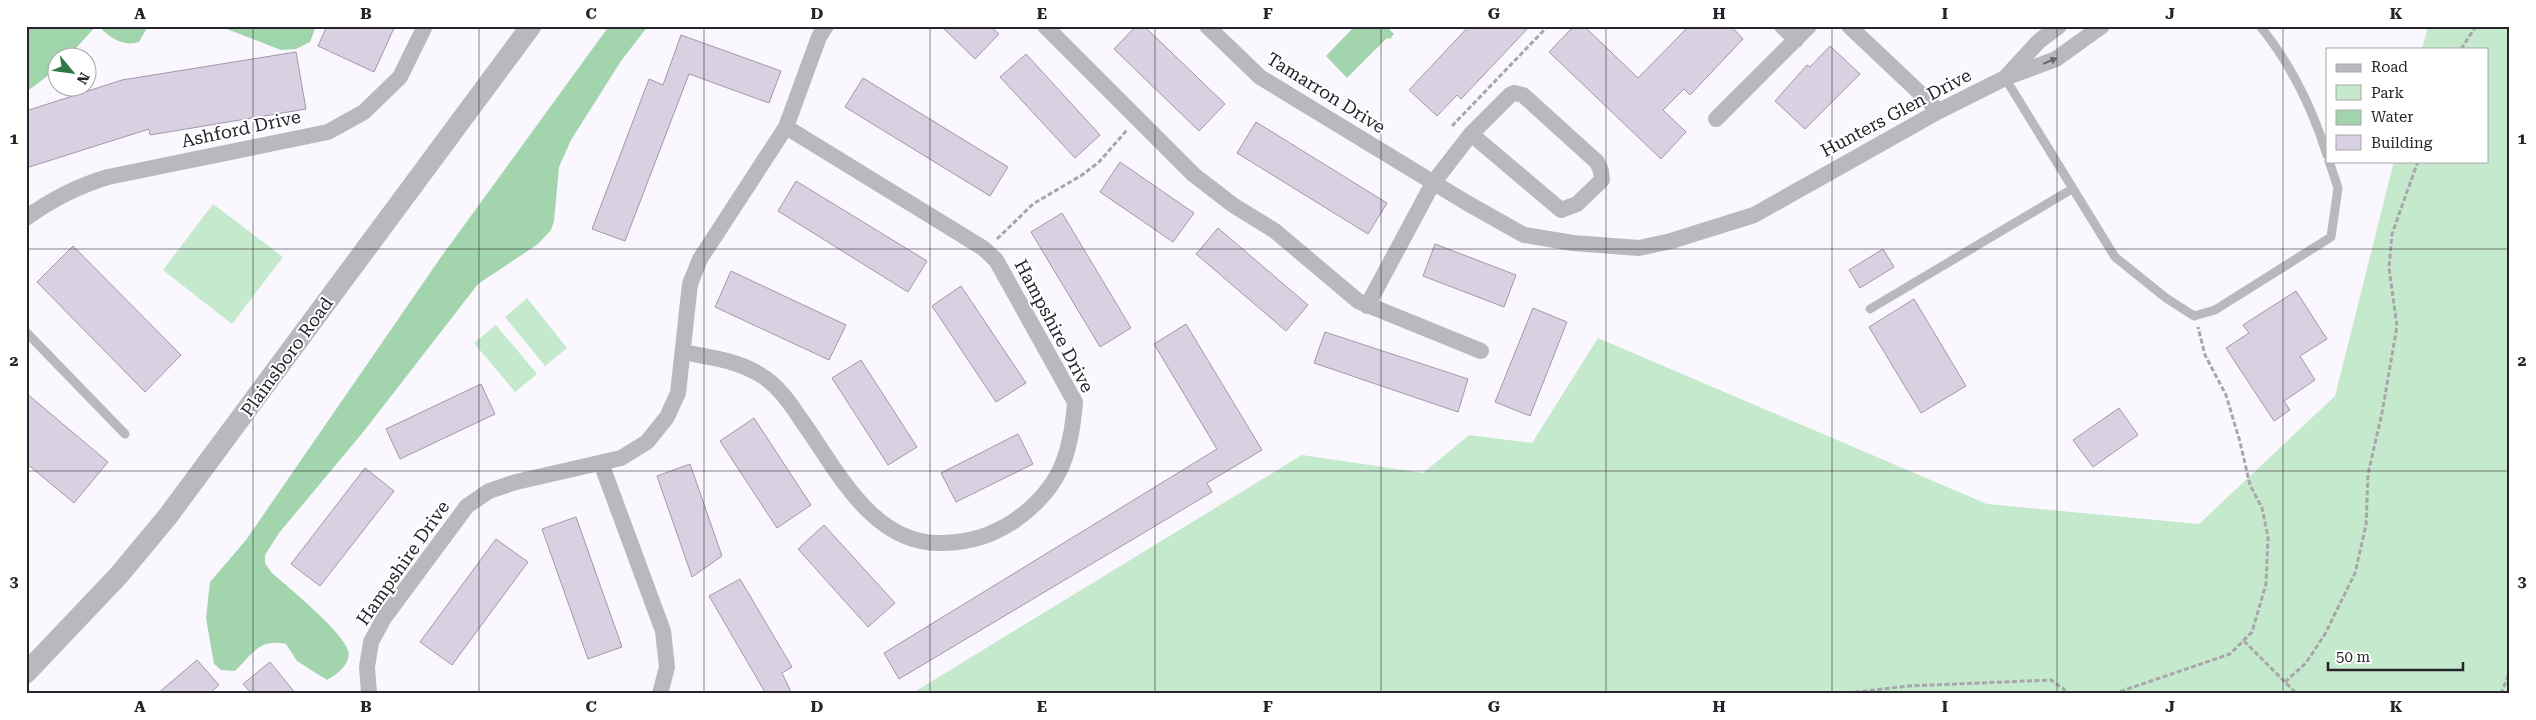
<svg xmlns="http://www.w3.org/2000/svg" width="2536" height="720" viewBox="0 0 2536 720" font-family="'Roboto Serif',serif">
<rect width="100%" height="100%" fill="#faf7fe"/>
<path fill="#c5e9cc" d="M2428 26H2510V694H911L1302 455 1423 473 1469 435 1532 443 1598 338 1987 504 2199 524 2335 396 2394 161H2487V49H2422Z
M213 204 283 257 232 324 163 270Z
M527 298 567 348 545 366 505 317Z
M496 325 537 374 515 392 474 343Z"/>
<path fill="#a0d4ab" d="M26 26H96L68 57 58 58 57 69 26 92Z
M99 26H148L139 42C124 47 109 38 99 26Z
M219 26H316L310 42 296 49 281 50Z"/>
<path fill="#a2d5ad" d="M609 26H648L621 61 571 140 559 167 554 221 551 230 538 244 478 284 364 431 279 533 265 555V563L271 572C288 587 341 630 348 650 352 663 337 675 327 680L297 661 286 644C260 638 252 654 235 671L221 670 214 664 206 618 210 582 246 540 441 257Z
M1355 26H1386L1394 34 1390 39 1387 38 1347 78 1326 56Z"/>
<path fill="#d9d1e2" stroke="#a099a9" d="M327 26H395L374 72 318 46Z
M941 26H990L999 34 975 59Z
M1136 26H1144L1225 104 1199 131 1114 49Z
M1469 26H1530L1461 99 1457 95 1437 116 1409 90Z
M1574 26H1584L1638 78 1689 26H1731L1743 39 1690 95 1684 89 1663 110 1686 132 1661 159 1549 52Z
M681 35 781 71 769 103 689 74 625 241 592 229 649 79 663 85Z
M1830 46 1860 74 1805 129 1775 101 1807 65 1810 67Z
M296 52 306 109 150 135 149 129 26 168V111L122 80Z
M1026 54 1100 135 1075 158 1000 77Z
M863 78 1008 167 990 196 845 107Z
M1256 122 1387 203 1368 234 1237 153Z
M1120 162 1194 213 1173 242 1100 192Z
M796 181 927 261 908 292 778 211Z
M1062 213 1131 328 1100 347 1031 232Z
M1218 228 1308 305 1286 331 1196 254Z
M1435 244 1516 275 1504 307 1423 276Z
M73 246 181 355 145 392 37 282Z
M1883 249 1894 267 1860 288 1849 270Z
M731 271 846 325 829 360 715 307Z
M961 286 1026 383 996 402 932 306Z
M2296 291 2327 339 2300 356 2315 380 2284 401 2290 410 2274 421 2226 348 2249 333 2243 325Z
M1914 299 1966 386 1921 413 1869 327Z
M1533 308 1567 322 1530 416 1495 402Z
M1186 324 1262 450 1207 483 1212 492 899 679 884 653 1217 449 1154 344Z
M1325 332 1468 379 1458 412 1314 363Z
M861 360 917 447 888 465 832 378Z
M481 384 495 414 400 459 386 429Z
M26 393 108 462 74 503 26 463Z
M2119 408 2138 435 2093 467 2073 440Z
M754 418 811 505 777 528 720 441Z
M1018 434 1033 464 956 502 941 473Z
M690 464 722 556 692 577 657 476Z
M365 468 394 491 320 586 291 564Z
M576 517 622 647 588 659 542 529Z
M824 525 895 603 868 627 798 549Z
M496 539 528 562 452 665 420 642Z
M740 579 792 667 782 673 792 694H766L709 596Z
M197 660 219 685 209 694H157Z
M270 662 296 694H252L243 684Z"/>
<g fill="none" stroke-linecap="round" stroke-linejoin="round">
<path stroke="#a8a5ac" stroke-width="3" stroke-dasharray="5 2.5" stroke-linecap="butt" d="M2461 49 2476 26
M1452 126 1548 26
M997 239 1033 204 1082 175 1099 162 1127 130
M2244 641 2297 694
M2285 682 2306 663 2325 634 2355 573 2366 525 2368 474 2382 413 2397 326 2389 268 2392 234 2418 161
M1840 694 1908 686 2051 680 2064 689 2065 694
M2113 694 2230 654 2252 632 2266 584 2268 537 2262 508 2250 485 2240 442 2226 395 2205 355 2198 327
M2501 694 2510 671"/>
<path stroke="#bbb7bf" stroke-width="9" d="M2260 26C2290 63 2313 110 2327 155
M2005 78 2115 257 2166 298 2194 316 2215 310 2331 237 2338 188 2329 161
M1870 309 2072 189
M26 332 125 434"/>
<path stroke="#bbb7bf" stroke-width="16" d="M1045 26 1194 175 1233 205 1275 231 1358 301 1481 351
M1207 26 1260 77 1467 203 1524 235 1573 243 1639 248 1671 241 1754 215 1939 111 2005 78 2056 59 2102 26
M1782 26 1796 40
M1849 26 1939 111
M2006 77 2039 41 2059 26
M1716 119 1809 26
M26 218C52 199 78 186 108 177L328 132 364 112 400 77 425 26
M1367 306 1433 183 1471 134 1510 95 1514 93 1523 95 1597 162 1601 171 1602 180 1577 204 1561 210 1471 134
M683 352C709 357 736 360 759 374 778 385 790 403 802 421 837 470 873 546 943 543 971 542 991 536 1014 521 1060 489 1071 455 1075 402L996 260 983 248 786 127
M601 463 663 631 667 667 660 694
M369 694 367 667 371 642 384 618 467 506 489 491 516 482 621 458 647 442 667 417 678 393 690 284 700 259 786 127 819 37 826 26"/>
<path stroke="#bbb7bf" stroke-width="21" d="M26 673 119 575 168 516 531 26"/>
</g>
<defs><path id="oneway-solid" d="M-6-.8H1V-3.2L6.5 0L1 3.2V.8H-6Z" transform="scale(1.25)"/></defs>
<use fill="#69666d" href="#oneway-solid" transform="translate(2050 61) rotate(-23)"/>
<path fill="none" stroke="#26232a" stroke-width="1" stroke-opacity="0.55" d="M253 26V694M479 26V694M704 26V694M930 26V694M1155 26V694M1381 26V694M1606 26V694M1832 26V694M2057 26V694M2283 26V694M26 249H2510M26 471H2510"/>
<g text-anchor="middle" stroke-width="4" stroke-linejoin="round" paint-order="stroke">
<g font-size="18" fill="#26232a" stroke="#fff">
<text transform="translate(1326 93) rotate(32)" y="6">Tamarron Drive</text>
<text transform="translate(1896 113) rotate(-28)" y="6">Hunters Glen Drive</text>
<text transform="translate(241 129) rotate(-12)" y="6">Ashford Drive</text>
<text transform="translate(1054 326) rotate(62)" y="6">Hampshire Drive</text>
<text transform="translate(287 357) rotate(-54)" y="6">Plainsboro Road</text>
<text transform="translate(403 563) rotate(-55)" y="6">Hampshire Drive</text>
</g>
</g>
<rect width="2536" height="720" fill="none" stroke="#ffffff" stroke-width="55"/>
<rect x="2326" y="48" width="162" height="115" fill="#ffffff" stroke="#a8a7aa"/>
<rect x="2336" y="64" width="25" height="8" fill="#bbb7bf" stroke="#a8a7aa"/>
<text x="2371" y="72" font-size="15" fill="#26232a">Road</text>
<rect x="2336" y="85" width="25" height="15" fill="#c5e9cc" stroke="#a8a7aa"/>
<text x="2371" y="98" font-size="15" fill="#26232a">Park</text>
<rect x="2336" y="110" width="25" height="15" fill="#a2d5ad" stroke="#a8a7aa"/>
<text x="2371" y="122" font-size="15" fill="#26232a">Water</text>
<rect x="2336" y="135" width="25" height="15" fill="#d9d1e2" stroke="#a8a7aa"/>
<text x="2371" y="148" font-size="15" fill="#26232a">Building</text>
<g transform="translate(72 72) rotate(119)"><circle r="24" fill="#ffffff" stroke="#a8a7aa"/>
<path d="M0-4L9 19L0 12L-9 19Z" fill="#317a47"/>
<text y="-8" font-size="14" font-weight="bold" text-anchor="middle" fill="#26232a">N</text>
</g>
<path d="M2328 662v8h135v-8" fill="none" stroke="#26232a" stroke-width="2.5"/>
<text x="2336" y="662" font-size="15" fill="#26232a" stroke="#ffffff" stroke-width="4" paint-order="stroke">50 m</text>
<rect x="28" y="28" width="2480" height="664" fill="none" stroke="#26232a" stroke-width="2"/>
<g font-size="16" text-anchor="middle" font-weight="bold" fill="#26232a">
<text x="140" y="19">A</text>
<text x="366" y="19">B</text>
<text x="591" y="19">C</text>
<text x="817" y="19">D</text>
<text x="1042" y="19">E</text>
<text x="1268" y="19">F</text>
<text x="1494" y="19">G</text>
<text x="1719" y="19">H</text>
<text x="1945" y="19">I</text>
<text x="2170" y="19">J</text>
<text x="2396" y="19">K</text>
<text x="14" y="144">1</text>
<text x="2522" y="144">1</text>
<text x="14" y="366">2</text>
<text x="2522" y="366">2</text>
<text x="14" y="587">3</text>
<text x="2522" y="587">3</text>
<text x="140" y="712">A</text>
<text x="366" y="712">B</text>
<text x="591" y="712">C</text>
<text x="817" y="712">D</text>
<text x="1042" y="712">E</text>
<text x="1268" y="712">F</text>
<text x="1494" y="712">G</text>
<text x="1719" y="712">H</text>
<text x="1945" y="712">I</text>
<text x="2170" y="712">J</text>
<text x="2396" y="712">K</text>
</g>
</svg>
